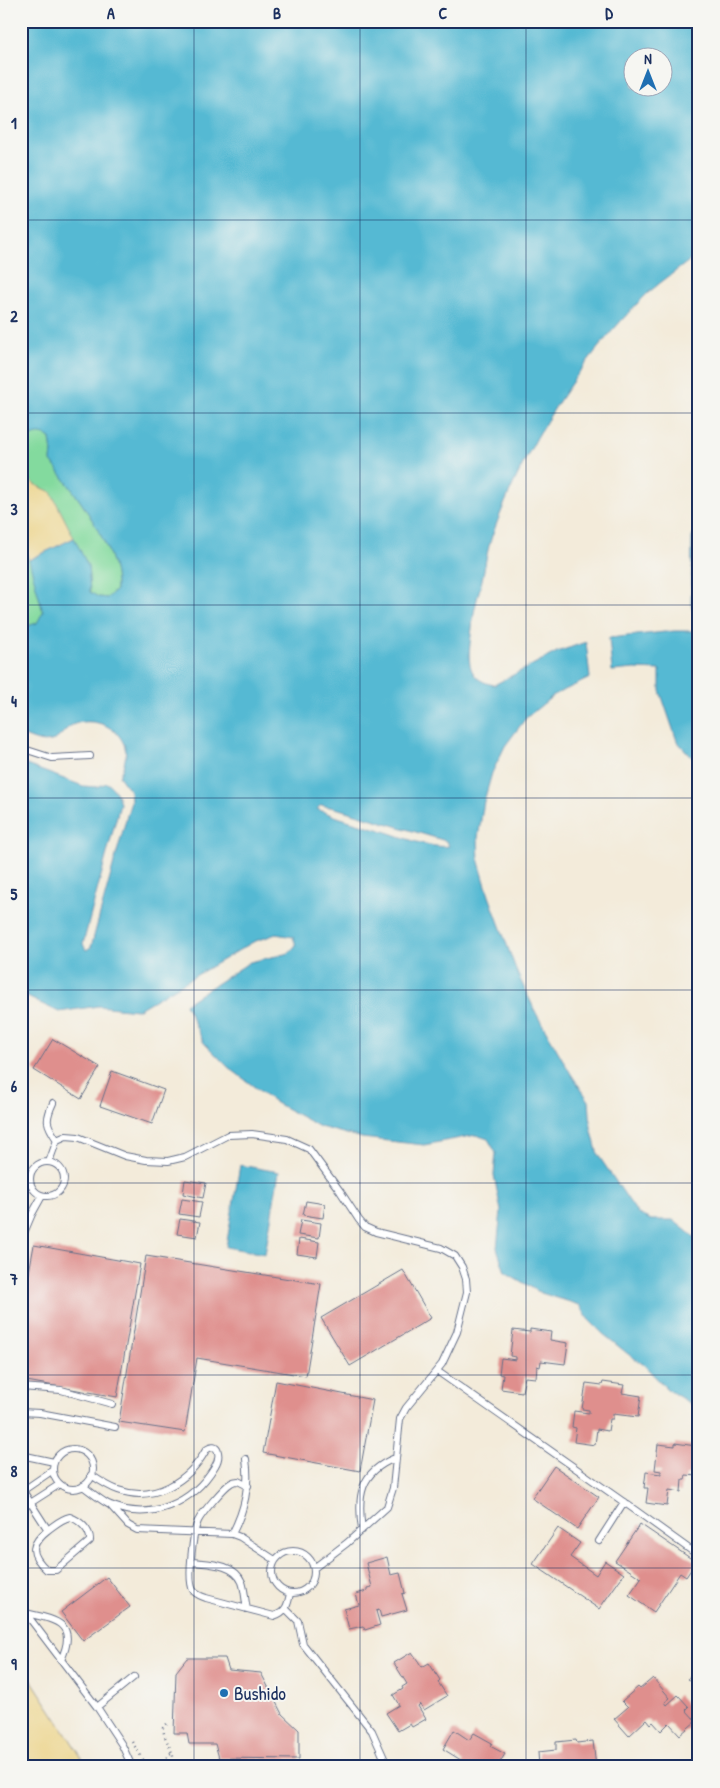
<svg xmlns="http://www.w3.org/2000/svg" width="720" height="1788" viewBox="0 0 720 1788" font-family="'Patrick Hand',sans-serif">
<rect width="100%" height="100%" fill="#f6f6f2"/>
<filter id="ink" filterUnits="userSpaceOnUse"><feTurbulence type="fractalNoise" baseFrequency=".02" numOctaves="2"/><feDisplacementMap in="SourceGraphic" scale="10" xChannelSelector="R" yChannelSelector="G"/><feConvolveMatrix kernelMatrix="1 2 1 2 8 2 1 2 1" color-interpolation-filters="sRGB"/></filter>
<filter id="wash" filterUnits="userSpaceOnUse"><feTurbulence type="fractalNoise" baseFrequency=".0096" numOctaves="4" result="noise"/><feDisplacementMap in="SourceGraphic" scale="20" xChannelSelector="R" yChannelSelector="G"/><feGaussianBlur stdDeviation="1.12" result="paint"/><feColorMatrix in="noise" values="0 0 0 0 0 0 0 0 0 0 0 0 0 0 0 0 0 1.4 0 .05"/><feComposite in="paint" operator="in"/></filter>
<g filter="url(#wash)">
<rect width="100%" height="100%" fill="#f3ebda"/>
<path fill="#83da9e" stroke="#4f847e" d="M43 433 50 438 52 452 51 461C75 494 119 548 116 590L107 598 98 597 90 592 88 566 30 561 43 612 38 623 21 628V435L27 439 35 434Z"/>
<path fill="#eeda9e" stroke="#84847e" d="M21 471 34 484 51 492 74 538 29 560 21 542Z
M21 1664 88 1767H21Z"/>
<path fill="#55b9d3" stroke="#387498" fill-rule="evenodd" d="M21 21H699V253C682 267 664 279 648 293 579 360 524 446 492 536 487 550 485 566 482 580 478 596 473 612 472 628 469 654 462 679 494 685L557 652 586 642 590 678 554 695 526 718 505 746 492 773 484 801 478 838 479 862 489 896 518 975 537 1015 571 1074 589 1101 591 1128 598 1155 638 1214 651 1220H673L699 1241V1409L667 1389 643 1364 628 1354 602 1333 588 1319 580 1305 541 1293 505 1272 497 1248 501 1211 494 1175 496 1153 488 1139 476 1135 424 1145 362 1138 320 1127 276 1103 228 1067 204 1043 185 1004 250 962 289 953 296 945 293 937 276 934 253 942 137 1010 98 1006 59 1012 21 994V763L83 786 96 787 107 783C115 789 118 794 120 804L83 944 86 950 91 947 131 801 130 791 119 776C124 767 129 752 123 742 114 724 90 717 72 725 64 729 61 739 51 741 40 744 31 738 21 735V628L37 623 43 612 29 560 74 538 88 566 90 592 98 597 107 598 116 590C119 549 75 493 51 461L52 452 50 438C41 432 36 433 27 439L21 435ZM632 58H662V88H632ZM321 805 339 809 446 841 449 846C430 849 403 837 384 831 362 824 339 819 317 809Z
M699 521V765L677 741 660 691V670L635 669 612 671 609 638 674 631H698L691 604 692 538Z
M240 1165 279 1172 265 1254 226 1247Z"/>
<g id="blocks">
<path fill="#df8f8d" d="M53 1039 100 1067 81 1099 34 1070Z
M112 1071 164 1090 152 1124 100 1106Z
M185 1180 206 1183 203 1198 183 1194Z
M182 1199 202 1202 199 1217 179 1214Z
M306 1201 325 1204 323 1218 303 1215Z
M180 1219 200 1222 197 1237 177 1234Z
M301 1220 321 1223 319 1238 298 1235Z
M299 1239 319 1242 317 1257 297 1254Z
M34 1245 140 1264 117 1397 21 1380V1316Z
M146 1256 321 1284 306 1376 197 1358 185 1432 119 1422Z
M403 1270 431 1318 350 1366 321 1318Z
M530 1329 551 1332 550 1340 568 1343 565 1364 541 1361 540 1367 537 1366 536 1378 525 1377 522 1392 501 1389 503 1375 499 1374 501 1358 516 1360V1357L510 1356 513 1330 530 1332Z
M276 1381 373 1400 360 1471 263 1453Z
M603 1382 624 1385 622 1393 641 1396 638 1417 613 1414V1419H610L608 1431 597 1429 595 1445 574 1442 576 1428 572 1427 574 1411 589 1413V1410L582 1409 586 1383 602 1385Z
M675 1443 696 1446 695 1454 699 1455V1476L686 1475 685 1480H682L681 1492 669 1490 667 1506 646 1503 648 1488H644L646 1472 661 1474V1471L655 1470 658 1444 675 1446Z
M554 1466 599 1497 577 1529 532 1498Z
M640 1524 696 1562 686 1577 680 1573 654 1612 629 1595 641 1578 615 1561Z
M558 1528 580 1543 570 1557 596 1575 605 1561 624 1574 599 1609 533 1564Z
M387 1557 391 1575 400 1573 405 1593 402 1594 407 1610 381 1617 379 1610 376 1611 380 1625 365 1630 363 1626 349 1629 344 1609 359 1605 356 1594 367 1591V1588L372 1587 366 1563Z
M107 1577 130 1607 83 1641 61 1612Z
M699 1645V1685L688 1679 698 1663 691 1659Z
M412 1652 422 1667 429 1663 440 1680 438 1682 447 1696 424 1710 420 1704 418 1706 426 1719 412 1727 410 1724 398 1731 386 1713 399 1705 393 1695 403 1689 402 1687 407 1684 394 1663Z
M187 1658H225L229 1670 261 1673 282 1714 299 1730V1759L219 1758 215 1744H189L187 1733H174L176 1672Z
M653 1678 670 1698 665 1702 667 1705 678 1695 689 1707 686 1710 696 1721 680 1735 669 1723 661 1731 653 1722 651 1724 647 1719 629 1736 614 1719 628 1707 622 1701 638 1687 640 1689Z
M454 1730 469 1740 474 1733 492 1743 490 1746 505 1754 497 1767H460L464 1762 443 1749Z
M576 1740 577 1743 593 1741 596 1767H539L538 1752 556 1750V1742Z"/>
</g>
</g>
<g filter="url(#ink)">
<use href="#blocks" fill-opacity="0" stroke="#677189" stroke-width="1"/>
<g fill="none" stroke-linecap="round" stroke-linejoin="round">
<g stroke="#677189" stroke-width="8">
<path id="service" d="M21 748 52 758 90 756
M53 1103C45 1120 46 1124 57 1140
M49 1162 57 1140 66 1136 78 1137 125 1156 146 1160 168 1161 185 1157 228 1135 252 1134 287 1139 309 1149 340 1191 359 1220 365 1227 376 1232 441 1248 455 1256 462 1267 466 1279 467 1292 457 1332 442 1364 406 1408 400 1419 393 1488 387 1507 347 1543 314 1568
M30 1179a17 17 0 1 1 34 0a17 17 0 1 1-34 0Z
M21 1240 32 1214 42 1196
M437 1371 635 1510 699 1556
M21 1387 61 1390 112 1404
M21 1412 40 1413 115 1427
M53 1469a20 20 0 1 1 40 0a20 20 0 1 1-40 0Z
M21 1455 54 1462
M83 1486C91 1492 99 1499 108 1504 150 1523 193 1503 215 1466 221 1456 219 1441 206 1450 189 1481 154 1503 118 1490 109 1487 100 1481 91 1475
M248 1486 238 1481C235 1481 234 1481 231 1483 224 1487 202 1513 198 1521 193 1532 187 1580 193 1590 196 1595 201 1596 206 1598L274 1616C286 1612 288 1605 290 1593
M23 1491 48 1530
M21 1492 53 1470
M110 1505 128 1525 137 1530 232 1534 240 1537 275 1560
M21 1509 60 1484
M70 1517C79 1520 91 1530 90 1541L56 1570H47C28 1553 31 1543 49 1529 56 1524 61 1519 70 1517Z
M362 1530C357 1496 360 1472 395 1458
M232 1534C245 1509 250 1486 246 1459
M599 1541 624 1502
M272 1572a21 21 0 1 1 42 0a21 21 0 1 1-42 0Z
M192 1562C208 1564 234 1563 242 1582 245 1590 245 1601 247 1609
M21 1607 97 1707 122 1745 132 1767
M286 1609 298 1621 303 1644 372 1731 388 1767
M26 1613C57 1620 78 1623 61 1660
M97 1707 134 1677"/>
</g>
<path stroke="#677189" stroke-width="2.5" stroke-dasharray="1 4" stroke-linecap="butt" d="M167 1724 163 1728C164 1740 173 1749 174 1762L186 1763 197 1767
M132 1742 148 1767
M164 1767 169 1754 173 1752"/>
<use href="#service" stroke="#fff" stroke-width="6"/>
</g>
</g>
<path fill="none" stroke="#1b2f5e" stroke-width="1" stroke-opacity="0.55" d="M194 21V1767M360 21V1767M526 21V1767M21 220H699M21 413H699M21 605H699M21 798H699M21 990H699M21 1183H699M21 1375H699M21 1568H699"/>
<circle fill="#1f6fb2" stroke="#f6f6f2" stroke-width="2" cx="224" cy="1693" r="5"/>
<g text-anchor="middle" stroke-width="4" stroke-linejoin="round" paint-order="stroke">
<g font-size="19" fill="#1b2f5e" stroke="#f6f6f2" text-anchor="start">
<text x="234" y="1700">Bushido</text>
</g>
</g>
<rect width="720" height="1788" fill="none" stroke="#f6f6f2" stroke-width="55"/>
<g transform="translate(648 72)"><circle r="24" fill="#f6f6f2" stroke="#9ea6b7"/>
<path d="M0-4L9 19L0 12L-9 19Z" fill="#1f6fb2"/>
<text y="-8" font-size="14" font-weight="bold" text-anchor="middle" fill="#1b2f5e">N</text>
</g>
<rect x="28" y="28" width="664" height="1732" fill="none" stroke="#1b2f5e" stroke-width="2"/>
<g font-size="16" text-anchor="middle" font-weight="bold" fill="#1b2f5e">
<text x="111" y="19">A</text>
<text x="277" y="19">B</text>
<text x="443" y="19">C</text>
<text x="609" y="19">D</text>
<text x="14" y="129">1</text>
<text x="14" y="322">2</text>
<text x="14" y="515">3</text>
<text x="14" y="707">4</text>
<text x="14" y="900">5</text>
<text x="14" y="1092">6</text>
<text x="14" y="1285">7</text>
<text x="14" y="1477">8</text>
<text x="14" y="1670">9</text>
</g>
</svg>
